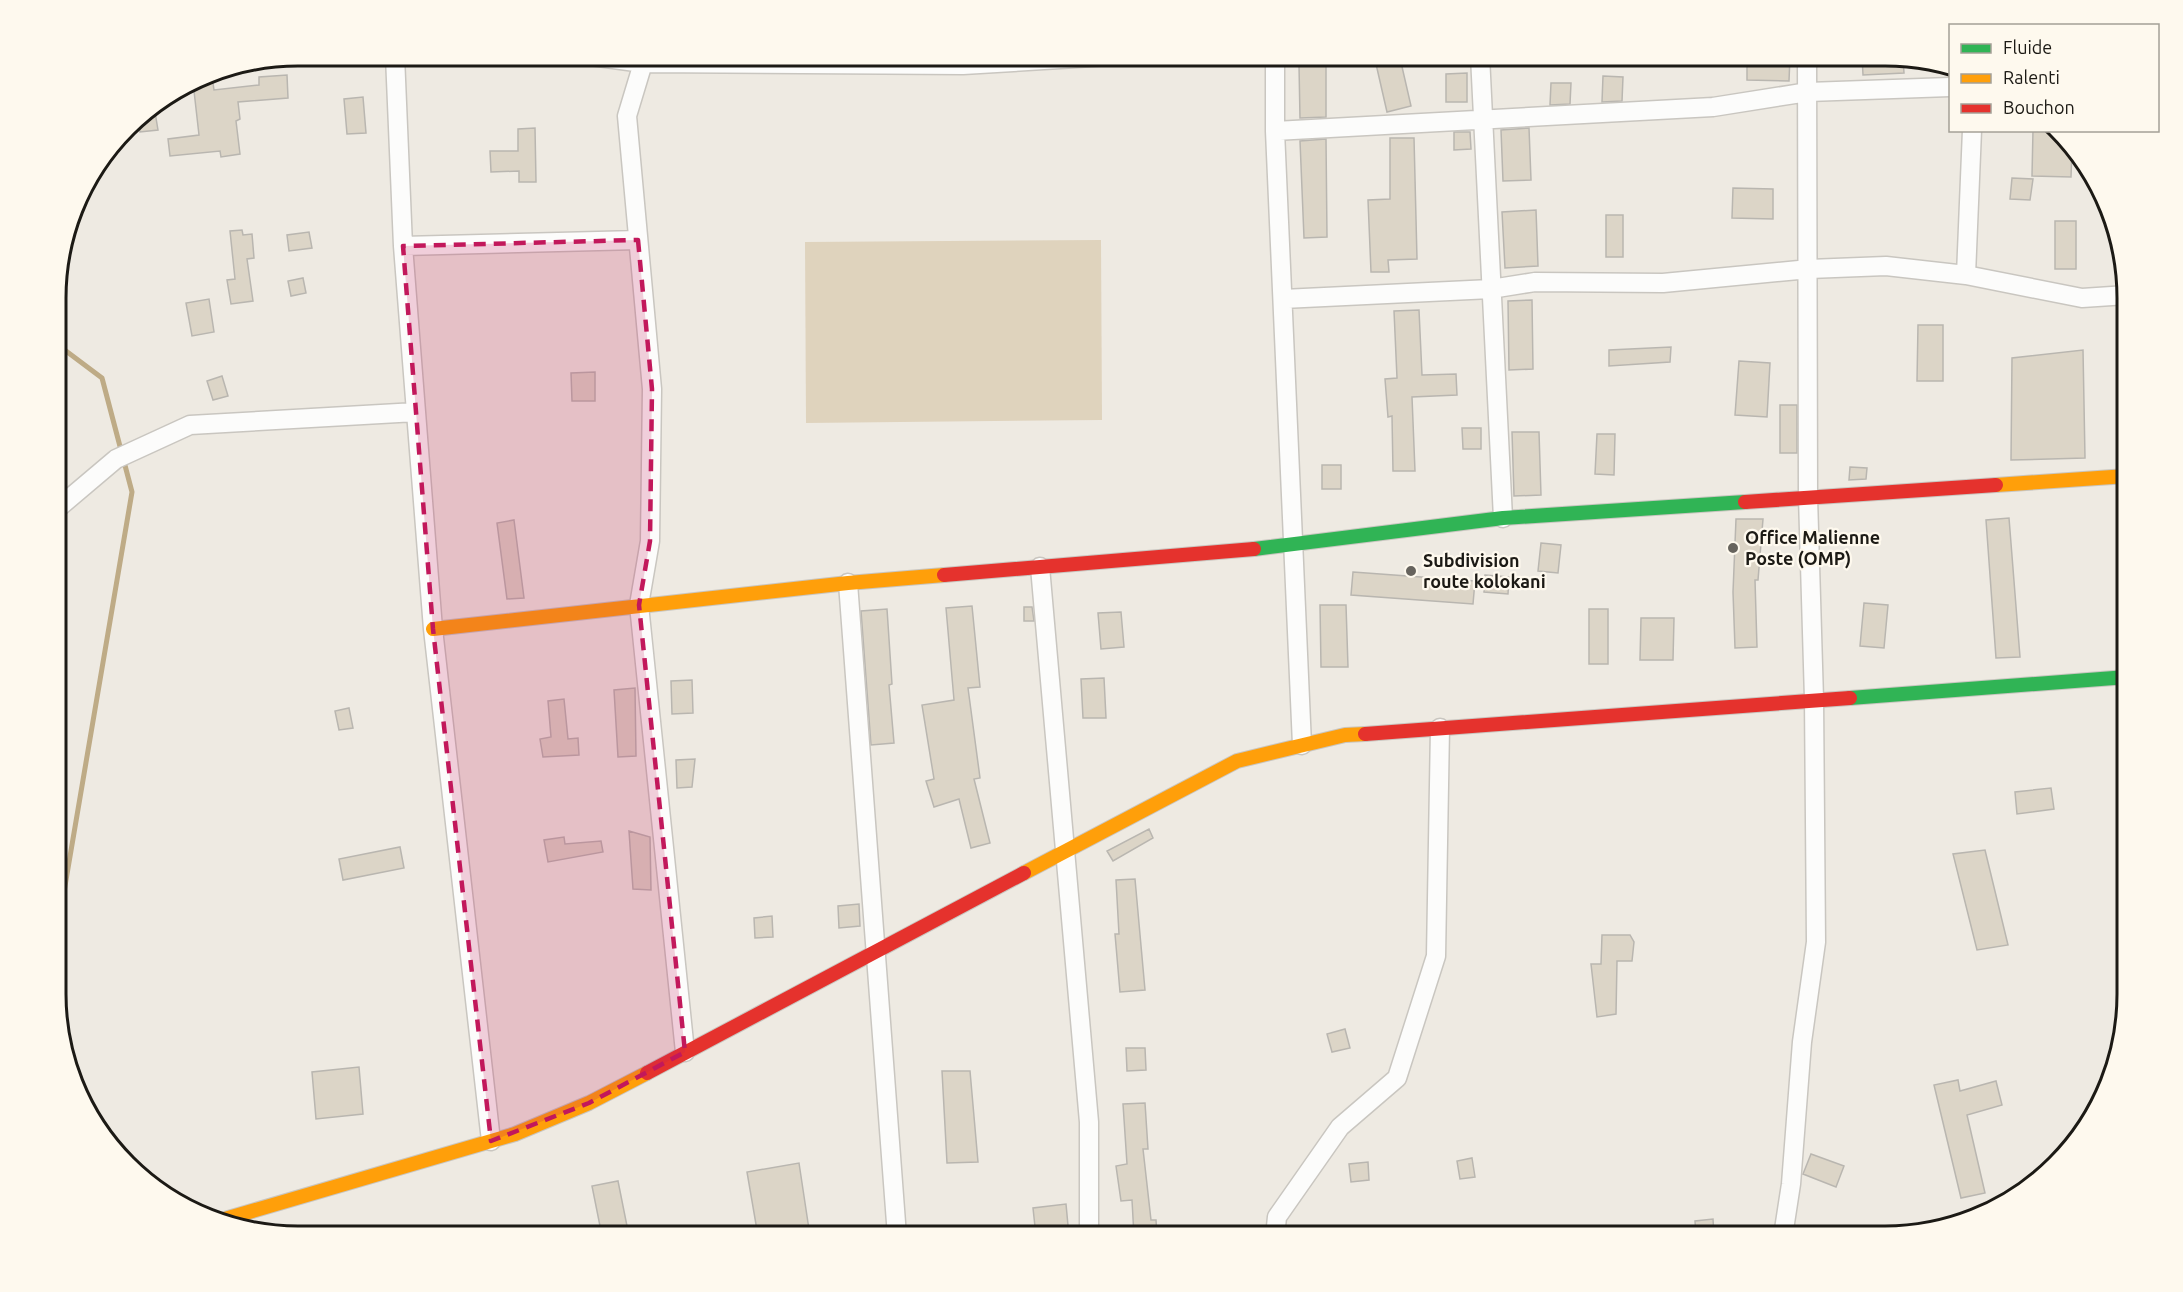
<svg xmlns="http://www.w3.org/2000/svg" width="2183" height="1292" viewBox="0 0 2183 1292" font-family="Ubuntu,sans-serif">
<rect width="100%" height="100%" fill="#eeeae2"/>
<path fill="#dfd3bd" d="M1101 240 1102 420 806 423 805 242Z"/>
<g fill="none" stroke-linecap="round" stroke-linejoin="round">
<path stroke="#beab86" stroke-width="5" d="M58 345 102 378 132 492 58 927"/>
</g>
<path fill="#dcd5c7" stroke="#b9b6b0" stroke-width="1.5" d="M1747 56H1790L1789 81 1747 80Z
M1862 56 1903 58 1904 73 1863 75Z
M1400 58 1411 106 1387 112 1376 64Z
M1326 64V117L1300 118 1299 65Z
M1467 73V102H1446V74Z
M287 75 288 98 238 102 240 119 236 121 240 154 221 157 220 151 170 156 168 139 199 135 193 82 200 78 212 76 214 90 259 85V77Z
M1603 76 1623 77 1622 101 1602 102Z
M1551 83H1571L1570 104 1550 105Z
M363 97 366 133 347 134 344 99Z
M154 106 158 130 140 132 138 116Z
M535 128 536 182H519V171L491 172 490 151H518V129Z
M1529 128 1531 180 1503 181 1501 130Z
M2033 130H2052L2072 149 2071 177 2032 176Z
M1454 132H1470L1471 149 1454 150Z
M1390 138H1414L1417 259 1388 260 1389 272H1371L1368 200 1390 199Z
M1326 139 1327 237 1304 238 1300 141Z
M2012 178 2033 179 2030 200 2010 199Z
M1733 188 1773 189V219L1732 218Z
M1536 210 1538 266 1505 268 1502 212Z
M1606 215H1623V257H1606Z
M2055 221H2076V269H2055Z
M242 230 243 235 252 234 254 258 247 259 253 301 231 304 227 280 235 279 230 231Z
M309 232 312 248 289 251 287 235Z
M303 278 306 293 291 296 288 281Z
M209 299 214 332 192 336 186 303Z
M1532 300 1533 369 1509 370 1508 301Z
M1419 310 1422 375 1456 374 1457 395 1412 397 1415 471H1393L1392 416 1388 417 1385 379 1397 378 1394 311Z
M1918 325H1943V381H1917Z
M1671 347 1670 362 1609 366V350Z
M2083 350 2085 458 2011 460 2012 358Z
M1739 361 1770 363 1767 417 1735 415Z
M595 372V401H572L571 373Z
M222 376 228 396 213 400 207 381Z
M1780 405H1797V453H1780Z
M1462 428H1481V449H1463Z
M1512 432H1539L1541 495 1514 496Z
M1597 434H1615L1614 475 1595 474Z
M1322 465H1341V489H1322Z
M1850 467 1867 468 1866 479 1849 480Z
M2009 518 2020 657 1996 658 1986 520Z
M1736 519H1763L1758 580H1755L1757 647 1735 648 1733 592Z
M514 520 524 598 507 599 497 523Z
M1541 543 1561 545 1558 573 1538 571Z
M1353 572 1475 581 1473 604 1351 595Z
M1485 575 1509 577 1508 594 1484 592Z
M1864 603 1888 605 1884 648 1860 646Z
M1320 605H1346L1348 667H1321Z
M972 606 980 687 968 688 980 778 974 779 990 843 971 848 959 799 934 807 926 781 934 779 922 705 954 700 946 608Z
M1024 607H1032L1034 621H1024Z
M887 609 892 684 889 685 894 743 871 745 861 611Z
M1589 609H1608V664H1589Z
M1121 612 1124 647 1101 649 1098 613Z
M1641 618H1674L1673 660H1640Z
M1104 678 1106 718H1083L1081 679Z
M692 680 693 713 672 714 671 681Z
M635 688 636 756 618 757 614 690Z
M564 699 568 739 578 738 579 755 543 757 540 739 551 737 548 701Z
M349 708 353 728 339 730 335 711Z
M695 759 692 787 677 788 676 760Z
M2051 788 2054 809 2017 814 2015 792Z
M1149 829 1153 838 1113 861 1107 851Z
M629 831 650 837 651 890 633 889Z
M564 837 565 844 601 841 603 852 548 862 544 840Z
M400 847 404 868 343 880 339 859Z
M1985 850 2008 945 1977 950 1953 854Z
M1135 879 1145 990 1120 992 1115 934H1119L1116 880Z
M859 904 860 926 839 928 838 906Z
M772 916 773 937 755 938 754 918Z
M1602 935H1630L1634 942 1632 961H1617L1616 1014 1597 1017 1591 964H1601Z
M1345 1029 1350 1048 1332 1052 1327 1034Z
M1126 1048H1145L1146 1070 1127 1071Z
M359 1067 363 1114 316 1119 312 1072Z
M942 1071H970L978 1162 947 1163Z
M1958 1080 1960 1091 1996 1081 2002 1105 1967 1115 1985 1193 1961 1198 1934 1085Z
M1145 1103 1148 1149H1143L1151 1220H1156L1157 1236H1134L1132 1200 1121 1201 1116 1166 1127 1164 1123 1104Z
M1811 1154 1844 1166 1836 1187 1803 1174Z
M1472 1158 1475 1177 1460 1179 1457 1161Z
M1368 1162 1369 1180 1351 1182 1349 1164Z
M799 1163 810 1236H758L747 1172Z
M618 1181 629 1236H602L592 1186Z
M1066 1204 1069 1236H1036L1033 1208Z
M1713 1219 1714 1236H1696L1695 1221Z"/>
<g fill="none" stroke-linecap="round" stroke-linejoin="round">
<g stroke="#c9c6c0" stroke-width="21">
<path id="street" d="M395 56 403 246 433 629 491 1141
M591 56 643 63 963 65 1109 56
M1275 56V131L1302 745
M1480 56 1503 518
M643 63 627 116 652 389 650 541 639 605 685 1052
M1275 131 1713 107 1808 92 1950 87
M403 246 638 240
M1966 275 1972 130
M1283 299 1491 289 1535 282 1663 283 1809 269 1886 266 1966 275 2082 298 2127 295
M58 508 116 459 190 425 416 412
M1040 567 1089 1122V1236
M848 583 897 1236
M1275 1236 1277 1217 1340 1127 1397 1078 1436 956 1440 728
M1783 1236 1791 1184 1802 1042 1816 942 1814 699 1808 497 1807 56"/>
</g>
<g stroke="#c9c6c0" stroke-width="16">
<path id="fast" d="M1254 549 1503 518 1745 502
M1850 698 2127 677"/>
</g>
<g stroke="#c9c6c0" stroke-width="16">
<path id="slow" d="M1996 485 2127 476
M433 629 848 583 944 575
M1024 873 1237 761 1345 735 1365 734
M218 1221 515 1134 589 1103 647 1073"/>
</g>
<g stroke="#c9c6c0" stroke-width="16">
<path id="jam" d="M1745 502 1996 485
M944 575 1254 549
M1365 734 1850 698
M647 1073 1024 873"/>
</g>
<use href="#street" stroke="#fcfcfb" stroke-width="18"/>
<use href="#fast" stroke="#30b455" stroke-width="14"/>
<use href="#slow" stroke="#ff9f0a" stroke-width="14"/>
<use href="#jam" stroke="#e5322d" stroke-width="14"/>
</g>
<path fill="#c2185b" fill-opacity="0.2" stroke="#c2185b" stroke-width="4.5" stroke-dasharray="12 8" stroke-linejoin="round" d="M638 240 652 389 650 541 639 605 685 1052 589 1103 491 1141 433 629 403 246Z"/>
<g fill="#66635d" stroke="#fef9ee" stroke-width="2">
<circle cx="1733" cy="548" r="6"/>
<circle cx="1411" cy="571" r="6"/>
</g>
<g text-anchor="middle" stroke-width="4.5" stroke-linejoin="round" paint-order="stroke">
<g font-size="18" font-weight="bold" fill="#1c1a15" stroke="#fef9ee" text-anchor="start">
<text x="1745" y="544">Office Malienne<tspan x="1745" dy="21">Poste (OMP)</tspan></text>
<text x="1423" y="567">Subdivision<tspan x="1423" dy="21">route kolokani</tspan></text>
</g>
</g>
<path d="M0 0H2183V1292H0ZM298 66H1885A232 232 0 0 1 2117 298V994A232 232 0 0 1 1885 1226H298A232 232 0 0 1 66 994V298A232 232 0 0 1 298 66Z" fill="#fef9ee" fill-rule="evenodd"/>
<path fill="none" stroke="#1c1a15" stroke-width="3" d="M298 66H1885A232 232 0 0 1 2117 298V994A232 232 0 0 1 1885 1226H298A232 232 0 0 1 66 994V298A232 232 0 0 1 298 66Z"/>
<rect x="1949" y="24" width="210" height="108" fill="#fef9ee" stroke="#a4a097" stroke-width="1.5"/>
<rect x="1961" y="44" width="30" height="9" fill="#30b455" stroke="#a4a097" stroke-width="1.5"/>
<text x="2003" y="54" font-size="18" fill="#1c1a15">Fluide</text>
<rect x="1961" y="74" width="30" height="9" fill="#ff9f0a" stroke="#a4a097" stroke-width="1.5"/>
<text x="2003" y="84" font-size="18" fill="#1c1a15">Ralenti</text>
<rect x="1961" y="104" width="30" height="9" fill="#e5322d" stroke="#a4a097" stroke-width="1.5"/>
<text x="2003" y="114" font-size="18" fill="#1c1a15">Bouchon</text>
</svg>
